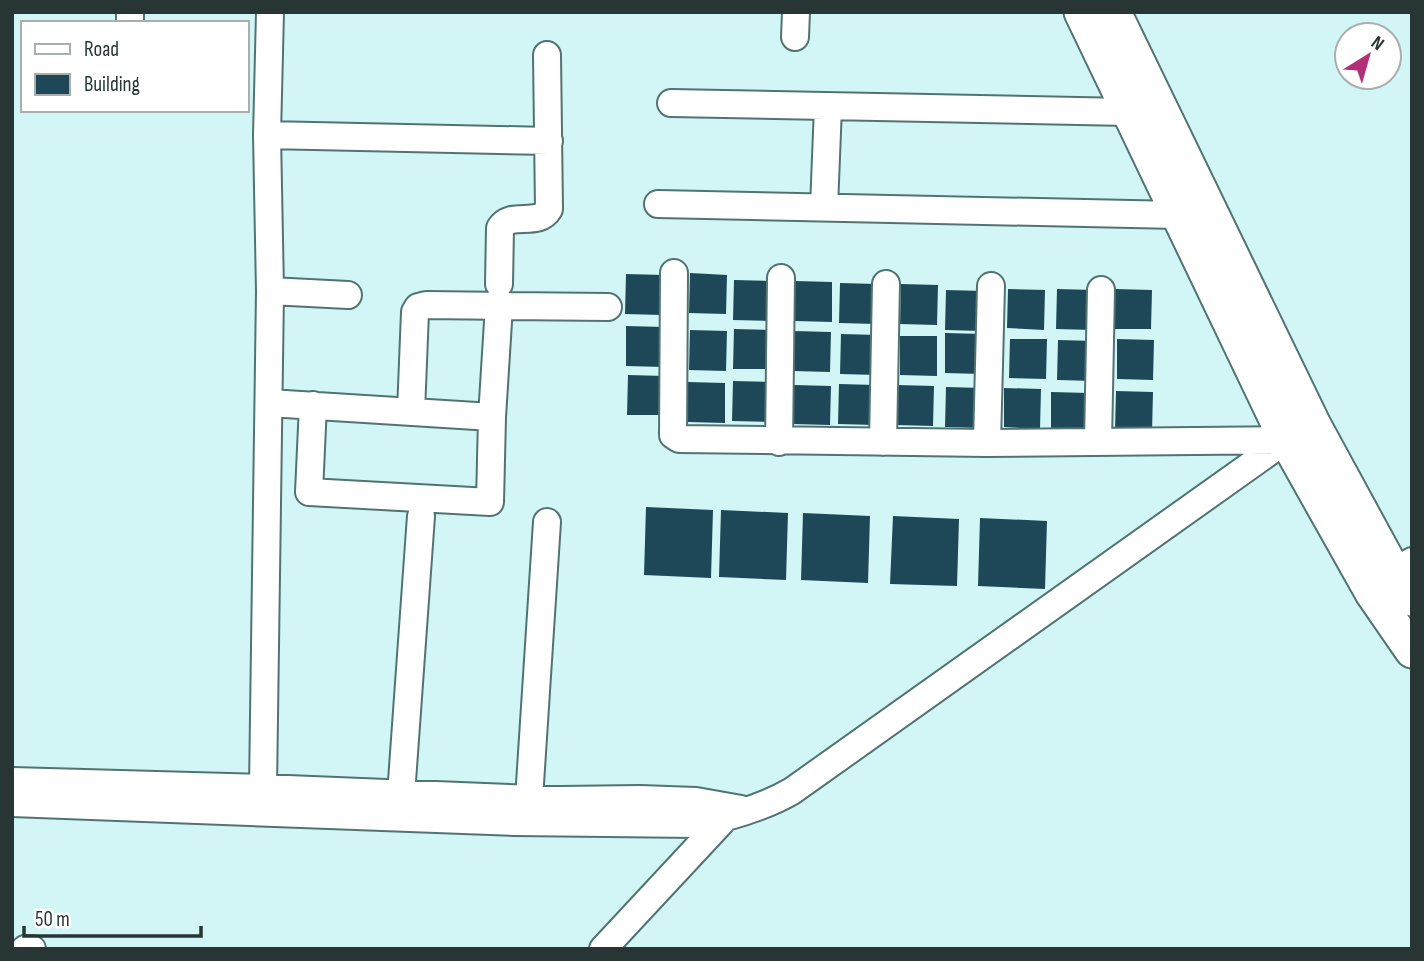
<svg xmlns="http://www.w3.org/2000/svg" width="1424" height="961" viewBox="0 0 1424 961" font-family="'Sofia Sans Condensed',sans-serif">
<rect width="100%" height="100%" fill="#d1f6f5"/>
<path fill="#1e4858" d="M690 273 727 275 726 314 689 313Z
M626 274 663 275 662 315 625 314Z
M734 280 771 281 770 321 733 320Z
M795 281 832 282V322L795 321Z
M840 283 877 284 876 324 839 323Z
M901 284 938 285 937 325 900 324Z
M1008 289 1045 290 1044 330 1007 328Z
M1057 289 1094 290 1093 330 1056 329Z
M1115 289 1152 290 1151 329H1114Z
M946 290 983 291 982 331 945 330Z
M626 326 664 327 663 367 626 366Z
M734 329 771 330 770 369H733Z
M690 330 727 331 726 371 689 370Z
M794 331 831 332 830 372 793 371Z
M945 333 983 334 982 374 945 373Z
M841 334 878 335 877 375 840 374Z
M900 336H937V376L900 375Z
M1010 339H1047L1046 379 1009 378Z
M1117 339 1154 340 1153 380 1117 379Z
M1058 340 1095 341 1094 381 1057 380Z
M628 375 665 376 664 415H627Z
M733 381 770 382V422L732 421Z
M688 382 725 383V423L688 422Z
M839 384 876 385 875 425 838 424Z
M794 385 831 386 830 425 793 424Z
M897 385 934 386 933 426 896 425Z
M946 387 983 388 982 428 945 427Z
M1004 388 1041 389 1040 429 1004 427Z
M1116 391 1153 392 1152 432 1115 431Z
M1051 392 1088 393 1087 433 1051 431Z
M646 507 713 510 711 578 644 575Z
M721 510 788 513 786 580 719 577Z
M803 513 870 516 868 583 801 580Z
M893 516 959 519 957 586 890 584Z
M980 518 1047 521 1045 589 978 586Z"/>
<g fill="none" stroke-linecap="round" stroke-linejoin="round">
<g stroke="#517372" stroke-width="30">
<path id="minor" d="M130 12V23
M795 37 796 12
M671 103 1128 112
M267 135 549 141
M658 204 1177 215
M824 207 828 107
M674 273 673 435 679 439 987 443 1286 440
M499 284 500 228C511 210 538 228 549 209L547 55
M270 291 348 295
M269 403 492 417
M313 405 309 492 490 502 492 417 499 306
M411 412 415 312 418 307 426 305 608 307
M779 442 781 278
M883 442 886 284
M1098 442 1101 290
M987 443 991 286
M1394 572 1412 561
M12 781 263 788 560 800 640 799 696 801 741 809
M263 788 270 291 267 135 270 12
M401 795 421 516
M529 799 547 522
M12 803 514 822 697 824C730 817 763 808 792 791L1286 440 1303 431
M25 949H32
M603 949 725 818"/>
</g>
<g stroke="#517372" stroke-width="37">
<path id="tertiary" d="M1081 12 1286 440 1372 593 1412 651
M1114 12 1314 425 1394 572 1412 599"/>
</g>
<use href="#minor" stroke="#fff" stroke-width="26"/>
<use href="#tertiary" stroke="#fff" stroke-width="33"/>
</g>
<rect width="1424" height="961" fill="none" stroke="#273635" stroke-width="28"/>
<rect x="21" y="21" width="228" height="91" fill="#ffffff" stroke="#a9afae" stroke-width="2"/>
<rect x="35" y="44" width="35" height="10" fill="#ffffff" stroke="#a9afae" stroke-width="2"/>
<text x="84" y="56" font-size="21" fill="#273635">Road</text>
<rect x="35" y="74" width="35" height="21" fill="#1e4858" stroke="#a9afae" stroke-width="2"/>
<text x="84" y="91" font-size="21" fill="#273635">Building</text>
<g transform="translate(1368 56) rotate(37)"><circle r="33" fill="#ffffff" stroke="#a9afae" stroke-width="2"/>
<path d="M0-5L12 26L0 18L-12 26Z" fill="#b32f77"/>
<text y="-10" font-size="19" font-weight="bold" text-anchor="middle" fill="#273635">N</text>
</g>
<path d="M24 926v10h177v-10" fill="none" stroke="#273635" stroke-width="3.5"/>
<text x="35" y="926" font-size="21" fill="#273635" stroke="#ffffff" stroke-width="5" paint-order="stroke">50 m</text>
</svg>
